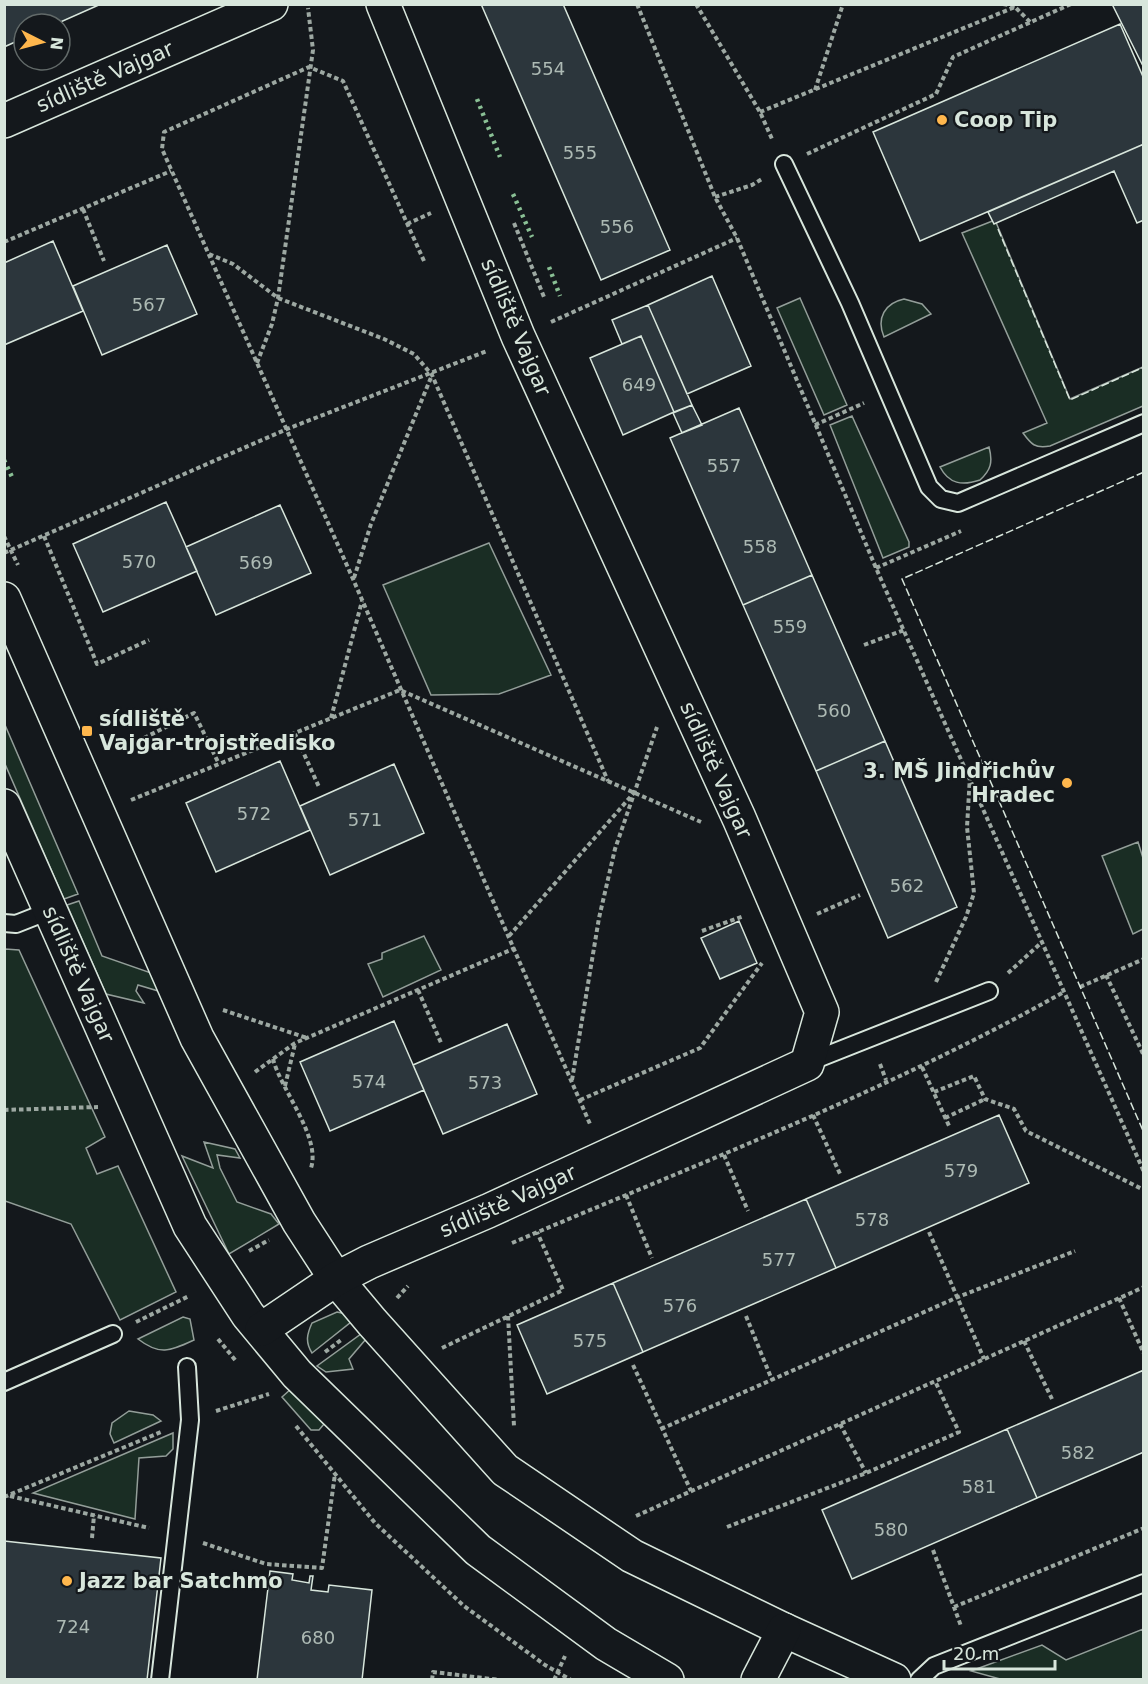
<svg xmlns="http://www.w3.org/2000/svg" width="1148" height="1684" viewBox="0 0 1148 1684" font-family="'DejaVu Sans',sans-serif">
<rect width="100%" height="100%" fill="#14181c"/>
<path fill="#1a2d24" stroke="#939e99" stroke-width="1.5" d="M995 220 1070 399 1143 367V406L1050 446C1035 449 1031 444 1023 433L1047 423 962 233Z
M800 298 847 405 824 415 777 308Z
M904 299 922 304 931 314 884 337C876 318 885 303 904 299Z
M852 416 909 542V547L883 558 830 425Z
M989 447C993 462 991 470 980 480 962 486 949 484 940 467Z
M489 543 551 675 499 694 431 695 383 585Z
M4 725H5L78 894 64 899 5 764Z
M1138 842 1143 858V929L1133 934 1102 856Z
M79 901 102 956 157 975 165 993 138 985 136 991 144 1003 106 994 67 905Z
M424 936 441 970 383 997 368 964 382 959V953Z
M5 949 19 950 105 1137 86 1148 97 1174 118 1166 176 1292 120 1320 71 1224 5 1201Z
M204 1142 235 1149 240 1158 217 1155 220 1168 237 1202 271 1214 279 1224 229 1254 182 1156 213 1168Z
M337 1312 346 1314 351 1322 312 1353C305 1342 307 1334 312 1323Z
M183 1317 190 1319 194 1340C170 1351 160 1356 138 1339Z
M361 1334 366 1339 349 1359 353 1369 326 1372 317 1366Z
M292 1388 324 1424 319 1430H311L282 1397Z
M129 1411 153 1415 161 1421 114 1443 110 1434 112 1423Z
M173 1433V1449L166 1456 139 1458 135 1519 33 1493Z
M1143 1629V1679H1000L971 1671 1042 1645 1066 1660Z"/>
<path fill="#2c363c" stroke="#d8e6dc" stroke-width="1.5" d="M4 4H101L56 24H24V38L4 47Z
M481 4H563L670 250 601 280Z
M1112 4H1144V68Z
M1120 24 1144 79V144L920 241 873 132Z
M1144 144V220L1137 223 1114 171 994 224 988 212Z
M53 241 83 311 4 345V263Z
M167 245 197 314 102 355 73 286Z
M712 276 751 366 687 394 648 305Z
M648 305 692 405 674 412 641 336 622 344 612 320Z
M641 336 674 412 623 435 590 358Z
M692 405 702 425 682 433 673 413Z
M739 408 812 575 743 605 670 438Z
M166 502 197 571 103 612 73 544Z
M280 505 311 573 216 615 186 547Z
M812 575 885 741 816 771 743 605Z
M885 741 957 907 888 938 816 771Z
M280 761 310 830 216 872 186 803Z
M394 764 424 833 330 875 300 806Z
M739 921 757 963 720 979 701 938Z
M394 1021 424 1090 330 1131 300 1062Z
M507 1024 537 1094 443 1134 413 1065Z
M999 1115 1029 1183 836 1268 806 1199Z
M806 1199 836 1268 643 1352 613 1283Z
M613 1283 643 1352 547 1394 517 1325Z
M1144 1370V1452L1037 1498 1007 1429Z
M1007 1429 1037 1498 852 1579 822 1510Z
M4 1541 161 1558 147 1680H4Z
M270 1571 293 1574 292 1580 309 1583 310 1576H313L311 1590 328 1592 329 1585 372 1590 362 1680H257Z"/>
<g fill="none" stroke-linecap="round" stroke-linejoin="round">
<g stroke="#d8e6dc" stroke-width="20">
<path id="service" d="M784 164 850 303 929 487 941 499 958 503 1144 423
M4 923 16 924 49 911
M807 1063 989 991
M4 1382 113 1334
M160 1680 190 1420 187 1367
M919 1680 934 1666 1144 1583"/>
</g>
<g stroke="#d8e6dc" stroke-width="36">
<g id="minor">
<path id="s1" d="M4 121 271 4"/>
<path d="M4 599 197 1038 299 1222 336 1279 372 1322 505 1470 632 1556 784 1630 894 1680"/>
<path id="s2" d="M4 806 190 1226 248 1315 297 1374 478 1550 606 1644 667 1680"/>
<path id="s3" d="M262 1329 336 1279 369 1262 488 1211 807 1064 822 1012 739 818 518 336 383 4"/>
<path d="M758 1680 784 1630"/>
</g>
</g>
<path stroke="#9da8a2" stroke-width="4" stroke-dasharray="4.5 3" stroke-linecap="butt" d="M637 4 715 197 737 238 876 568 1144 1172
M696 4 760 112 772 139
M1003 4 1015 6
M815 90 843 4
M760 112 1015 7 1030 22
M807 154 936 94 953 57 1071 4
M715 197 752 185 762 179
M83 209 104 261
M514 223 544 297
M407 224 431 213
M4 242 171 171
M209 254 233 264 278 298 384 339 414 354 432 375 608 781
M424 261 343 81 309 67 164 132 162 149 353 579 590 1124
M551 322 737 238
M257 363 272 324 278 298 313 50 308 8
M815 425 864 403
M4 536 18 565
M44 536 97 664 149 640
M4 553 287 429 487 351
M876 568 961 531
M354 578 371 524 432 375
M864 645 904 630
M331 718 362 601
M295 734 319 787
M144 738 194 713 219 764
M131 800 400 690 701 822
M817 914 860 895
M702 931 744 916
M509 936 633 794
M1008 973 1041 943
M1106 975 1144 1056
M936 982 966 917 974 893 967 827 970 776
M1080 987 1144 959
M418 990 442 1045
M223 1010 307 1038
M273 1059C281 1090 321 1137 311 1168
M880 1064 886 1080
M922 1067 950 1128
M255 1072 295 1043 515 948
M572 1080 599 918 615 849 657 727
M285 1086 295 1044
M934 1092 974 1076 985 1099 1014 1109 1026 1131 1144 1190
M580 1100 700 1048 762 963
M4 1110 98 1107
M813 1115 841 1176
M945 1118 985 1099
M724 1155 748 1211
M626 1195 652 1258
M929 1232 984 1359
M512 1243C697 1164 886 1092 1062 993
M249 1251 269 1240
M397 1298 408 1286
M1119 1298 1144 1354
M508 1316 514 1426
M746 1316 772 1380
M136 1322 189 1296
M218 1339 236 1361
M1024 1341 1052 1399
M442 1348 563 1290 537 1232
M325 1352 341 1340
M633 1365 691 1491
M216 1411 269 1394
M840 1424 866 1473
M296 1426 375 1523 464 1606 545 1665 571 1680
M661 1429 958 1297 1075 1251
M10 1496 149 1528
M4 1497 161 1432
M636 1516 1144 1287
M727 1527 866 1473 959 1432 935 1381
M92 1538 94 1515
M203 1543 266 1564 322 1568 335 1474
M933 1550 961 1626
M954 1607 1144 1528
M432 1680 433 1672 500 1680
M554 1680 565 1656"/>
<use href="#service" stroke="#14181c" stroke-width="16"/>
<use href="#minor" stroke="#14181c" stroke-width="33"/>
<path stroke="#8ac095" stroke-width="4.5" stroke-dasharray="3 4.5" stroke-linecap="butt" d="M477 99 500 157
M513 194 532 237
M549 267 560 296
M4 460 12 477"/>
<path stroke="#d8e6dc" stroke-width="1.5" stroke-dasharray="8 3" stroke-linecap="butt" d="M998 229 1070 400 1144 367
M1144 472 902 579 1144 1133"/>
</g>
<g fill="#ffb74d" stroke="#14181c" stroke-width="2">
<circle cx="942" cy="120" r="6"/>
<rect x="81" y="725" width="12" height="12" rx="3"/>
<circle cx="1067" cy="783" r="6"/>
<circle cx="67" cy="1581" r="6"/>
</g>
<g text-anchor="middle" stroke-width="4.5" stroke-linejoin="round" paint-order="stroke">
<g font-size="18" fill="#adbab4">
<text x="548" y="75">554</text>
<text x="580" y="159">555</text>
<text x="617" y="233">556</text>
<text x="149" y="311">567</text>
<text x="639" y="391">649</text>
<text x="724" y="472">557</text>
<text x="760" y="553">558</text>
<text x="139" y="568">570</text>
<text x="256" y="569">569</text>
<text x="790" y="633">559</text>
<text x="834" y="717">560</text>
<text x="254" y="820">572</text>
<text x="365" y="826">571</text>
<text x="907" y="892">562</text>
<text x="369" y="1088">574</text>
<text x="485" y="1089">573</text>
<text x="961" y="1177">579</text>
<text x="872" y="1226">578</text>
<text x="779" y="1266">577</text>
<text x="680" y="1312">576</text>
<text x="590" y="1347">575</text>
<text x="1078" y="1459">582</text>
<text x="979" y="1493">581</text>
<text x="891" y="1536">580</text>
<text x="73" y="1633">724</text>
<text x="318" y="1644">680</text>
</g>
<g font-size="21" fill="#d8e6dc" stroke="#14181c">
<text dy="7" stroke="none"><textPath href="#s1" startOffset="110">sídliště Vajgar</textPath></text>
<text transform="translate(516 327) rotate(67)" y="7">sídliště Vajgar</text>
<text transform="translate(716 770) rotate(66)" y="7">sídliště Vajgar</text>
<text dy="7" stroke="none"><textPath href="#s2" startOffset="184">sídliště Vajgar</textPath></text>
<text dy="7" stroke="none"><textPath href="#s3" startOffset="278">sídliště Vajgar</textPath></text>
</g>
<g font-size="21" font-weight="bold" fill="#d8e6dc" stroke="#14181c" text-anchor="start">
<text x="954" y="127">Coop Tip</text>
<text x="99" y="726">sídliště<tspan x="99" dy="24">Vajgar-trojstředisko</tspan></text>
<text x="1055" y="778" text-anchor="end">3. MŠ Jindřichův<tspan x="1055" dy="24">Hradec</tspan></text>
<text x="79" y="1588">Jazz bar Satchmo</text>
</g>
</g>
<rect width="1148" height="1684" fill="none" stroke="#d8e6dc" stroke-width="12"/>
<g transform="translate(42 42) rotate(96)"><circle r="28" fill="#14181c" stroke="#626a69" stroke-width="1.5"/>
<path d="M0-4.5L10 22L0 15L-10 22Z" fill="#ffb74d"/>
<text y="-9" font-size="16" font-weight="bold" text-anchor="middle" fill="#d8e6dc">N</text>
</g>
<path d="M944 1660v9h111v-9" fill="none" stroke="#d8e6dc" stroke-width="3"/>
<text x="953" y="1660" font-size="18" fill="#d8e6dc" stroke="#14181c" stroke-width="4.5" paint-order="stroke">20 m</text>
</svg>
